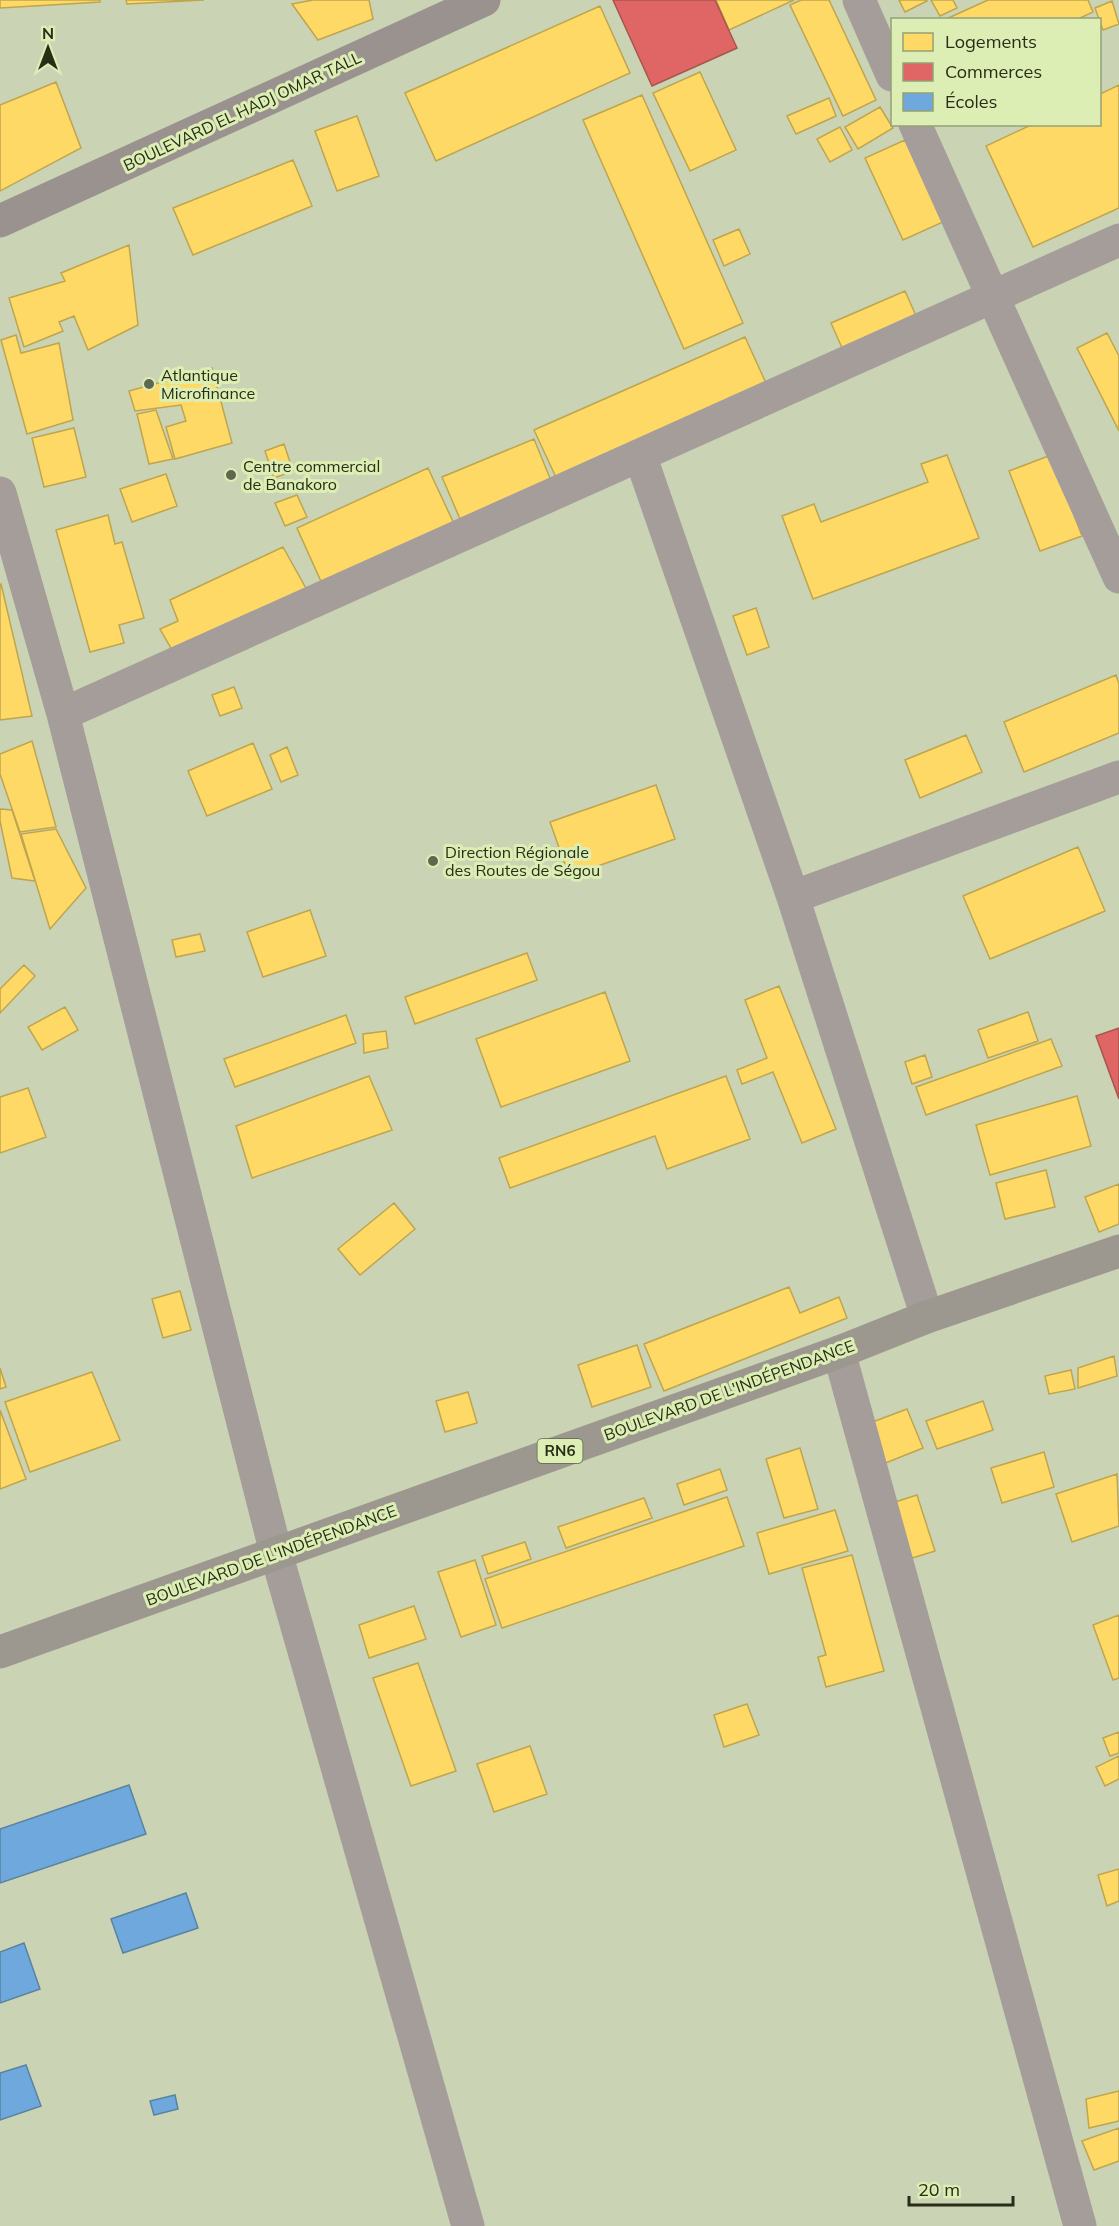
<svg xmlns="http://www.w3.org/2000/svg" width="1119" height="2226" viewBox="0 0 1119 2226" font-family="Mulish,sans-serif">
<rect width="100%" height="100%" fill="#cad3b4"/>
<path fill="#ffd966" stroke="#bea54e" stroke-width="1.5" d="M0 0H100V2L0 8Z
M126 0H204L127 4Z
M313 0H369L373 19 318 40 292 4Z
M716 0H794L729 30Z
M801 0H829L876 100 843 116 790 5Z
M899 0H927V1L905 12Z
M931 0H953L957 8 940 16Z
M988 0H1088L1093 12 1076 20H944Z
M1112 1 1119 24 1103 30 1095 8Z
M600 6 630 73 436 161 405 93Z
M700 72 736 150 690 171 653 93Z
M56 82 81 148 0 191V105Z
M1119 85V208L1033 247 986 146 1033 124H1100V94Z
M642 95 743 323 684 349 583 120Z
M829 98 836 116 796 134 787 116Z
M880 107 893 128 858 149 845 127Z
M357 116 379 176 337 191 315 131Z
M840 127 852 150 830 162 817 139Z
M905 140 943 222 903 240 865 158Z
M293 160 312 206 193 255 173 208Z
M739 229 750 254 724 266 713 240Z
M129 245 138 325 88 350 74 316 59 322 63 331 24 347 9 298 65 281 61 273Z
M905 291 917 318 843 350 831 323Z
M1107 333 1119 356V431L1077 348Z
M16 335 21 353 59 343 73 420 27 434 1 340Z
M745 337 770 392 560 486 534 430Z
M212 368 232 443 175 459 166 427 186 421 181 405 135 411 129 391Z
M156 410 173 459 149 464 137 414Z
M74 428 86 477 44 487 32 438Z
M534 439 554 488 463 526 442 477Z
M284 444 293 471 274 478 265 451Z
M947 455 979 538 813 599 782 516 814 504 821 522 928 482 921 464Z
M1051 455 1082 536 1040 551 1009 471Z
M428 468 456 528 324 588 297 528Z
M166 474 177 506 132 522 120 489Z
M297 495 307 517 285 526 275 503Z
M108 515 115 544 122 542 144 618 119 625 124 643 90 652 56 530Z
M283 547 308 592 175 655 160 629 178 621 170 600Z
M1 584 32 716 0 720V585Z
M756 608 769 647 747 655 733 616Z
M1116 675 1119 684V733L1024 772 1004 722Z
M234 687 242 708 220 716 212 695Z
M966 735 982 772 920 798 905 760Z
M32 741 56 827 20 832 0 774V754Z
M253 743 272 789 207 816 188 771Z
M287 747 298 775 281 782 270 755Z
M656 785 675 839 569 876 550 822Z
M0 809 12 810 35 881 12 878 0 821Z
M56 829 86 888 50 929 21 834Z
M1078 847 1105 911 990 959 963 896Z
M310 910 326 956 263 977 247 932Z
M200 934 205 951 176 957 172 940Z
M527 953 537 980 415 1024 405 997Z
M24 965 35 976 0 1013V989Z
M779 986 836 1129 802 1143 773 1072 742 1084 737 1070 767 1058 745 1000Z
M605 992 630 1061 501 1107 476 1039Z
M65 1007 78 1030 42 1050 28 1027Z
M1028 1012 1038 1041 988 1058 978 1030Z
M346 1015 356 1043 235 1087 224 1059Z
M386 1031 388 1048 364 1053 363 1034Z
M1051 1039 1062 1066 926 1115 916 1087Z
M925 1055 932 1077 912 1084 905 1062Z
M369 1076 392 1130 252 1178 236 1126Z
M726 1076 750 1139 667 1169 655 1136 510 1188 499 1158Z
M28 1088 46 1137 0 1153V1097Z
M1077 1096 1091 1146 990 1175 976 1125Z
M1046 1170 1055 1207 1005 1219 996 1183Z
M1119 1184V1224L1099 1232 1085 1197Z
M394 1203 415 1229 360 1275 338 1249Z
M789 1287 800 1313 839 1297 847 1318 664 1391 644 1344Z
M180 1291 191 1330 163 1338 152 1299Z
M637 1345 651 1387 592 1407 578 1365Z
M1114 1356 1117 1376 1078 1388V1368Z
M0 1368 6 1387 0 1389Z
M1071 1370 1075 1389 1049 1394 1045 1376Z
M92 1372 120 1440 30 1472 5 1402Z
M468 1392 477 1423 445 1432 436 1401Z
M983 1401 993 1430 937 1449 926 1421Z
M907 1409 923 1448 878 1466 862 1426Z
M0 1410 26 1479 0 1489Z
M800 1448 818 1509 784 1518 766 1459Z
M1044 1452 1054 1487 1002 1503 991 1468Z
M720 1469 727 1490 684 1505 677 1484Z
M1117 1474 1119 1526 1072 1542 1056 1494Z
M917 1495 935 1551 909 1559 892 1503Z
M727 1497 744 1546 502 1628 485 1579Z
M644 1498 652 1518 566 1548 558 1527Z
M835 1510 848 1551 769 1574 757 1533Z
M525 1542 531 1559 488 1574 482 1556Z
M852 1555 884 1671 826 1687 818 1657 826 1655 802 1568Z
M475 1560 496 1625 461 1637 438 1572Z
M414 1606 426 1639 369 1658 359 1625Z
M1119 1615V1678L1113 1680 1093 1625Z
M418 1663 456 1771 411 1786 373 1678Z
M747 1704 759 1735 724 1747 714 1715Z
M1119 1732V1753L1110 1756 1103 1738Z
M530 1746 547 1794 494 1812 477 1764Z
M1119 1756V1779L1105 1786 1096 1767Z
M1119 1869V1901L1107 1906 1098 1875Z
M1119 2091V2121L1089 2128 1086 2099Z
M1119 2128V2161L1094 2170 1082 2141Z"/>
<path fill="#e06666" stroke="#a8554e" stroke-width="1.5" d="M613 0H715L737 48 652 86Z
M1119 1028V1099L1096 1036Z"/>
<path fill="#6fa8dc" stroke="#5983a1" stroke-width="1.5" d="M129 1785 146 1834 0 1883V1829Z
M186 1893 198 1928 123 1953 111 1919Z
M24 1943 40 1989 0 2003V1952Z
M26 2065 41 2106 0 2120V2073Z
M175 2095 178 2109 154 2115 150 2101Z"/>
<g fill="none" stroke-linecap="round" stroke-linejoin="round">
<path stroke="#a49d9a" stroke-width="33" d="M859 0 892 75
M915 124 1119 577
M640 455 793 897 927 1317
M0 493 63 714 276 1553 468 2226
M63 714 1119 240
M793 897 1119 777
M839 1352 1080 2226"/>
<path stroke="#9a928f" stroke-width="33" d="M0 221 484 0"/>
<path stroke="#9d988f" stroke-width="33" d="M0 1652 839 1352 927 1317 1119 1251"/>
</g>
<g fill="#60674e" stroke="#ddeeb4" stroke-width="2">
<circle cx="149" cy="384" r="6"/>
<circle cx="231" cy="475" r="6"/>
<circle cx="433" cy="861" r="6"/>
</g>
<g text-anchor="middle" stroke-width="6" stroke-linejoin="round" paint-order="stroke">
<rect fill="#ddeeb4" stroke="#5e6746" stroke-width="1.5" x="537.5" y="1439" width="45" height="24" rx="4.5"/>
<g font-size="15" font-weight="bold" fill="#272d17">
<text x="560" y="1456">RN6</text>
</g>
<g font-size="16" fill="#272d17" stroke="#ddeeb4">
<text transform="translate(242 111) rotate(-25)" y="6">BOULEVARD EL HADJ OMAR TALL</text>
<text transform="translate(729 1390) rotate(-20)" y="6">BOULEVARD DE L'INDÉPENDANCE</text>
<text transform="translate(271 1555) rotate(-20)" y="6">BOULEVARD DE L'INDÉPENDANCE</text>
</g>
<g font-size="16" fill="#272d17" stroke="#ddeeb4" text-anchor="start">
<text x="161" y="381">Atlantique<tspan x="161" dy="18">Microfinance</tspan></text>
<text x="243" y="472">Centre commercial<tspan x="243" dy="18">de Banakoro</tspan></text>
<text x="445" y="858">Direction Régionale<tspan x="445" dy="18">des Routes de Ségou</tspan></text>
</g>
</g>
<rect x="891" y="18" width="210" height="108" fill="#ddeeb4" stroke="#94a175" stroke-width="1.5"/>
<rect x="903" y="33" width="30" height="18" fill="#ffd966" stroke="#94a175" stroke-width="1.5"/>
<text x="945" y="48" font-size="18" fill="#272d17">Logements</text>
<rect x="903" y="63" width="30" height="18" fill="#e06666" stroke="#94a175" stroke-width="1.5"/>
<text x="945" y="78" font-size="18" fill="#272d17">Commerces</text>
<rect x="903" y="93" width="30" height="18" fill="#6fa8dc" stroke="#94a175" stroke-width="1.5"/>
<text x="945" y="108" font-size="18" fill="#272d17">Écoles</text>
<g transform="translate(48 48)" stroke="#ddeeb4" stroke-width="4.5" paint-order="stroke">
<path d="M0-4.5L10 22L0 15L-10 22Z" fill="#272d17"/>
<text y="-9" font-size="16" font-weight="bold" text-anchor="middle" fill="#272d17">N</text>
</g>
<path d="M909 2196v9h104v-9" fill="none" stroke="#272d17" stroke-width="3"/>
<text x="918" y="2196" font-size="18" fill="#272d17" stroke="#ddeeb4" stroke-width="4.5" paint-order="stroke">20 m</text>
</svg>
